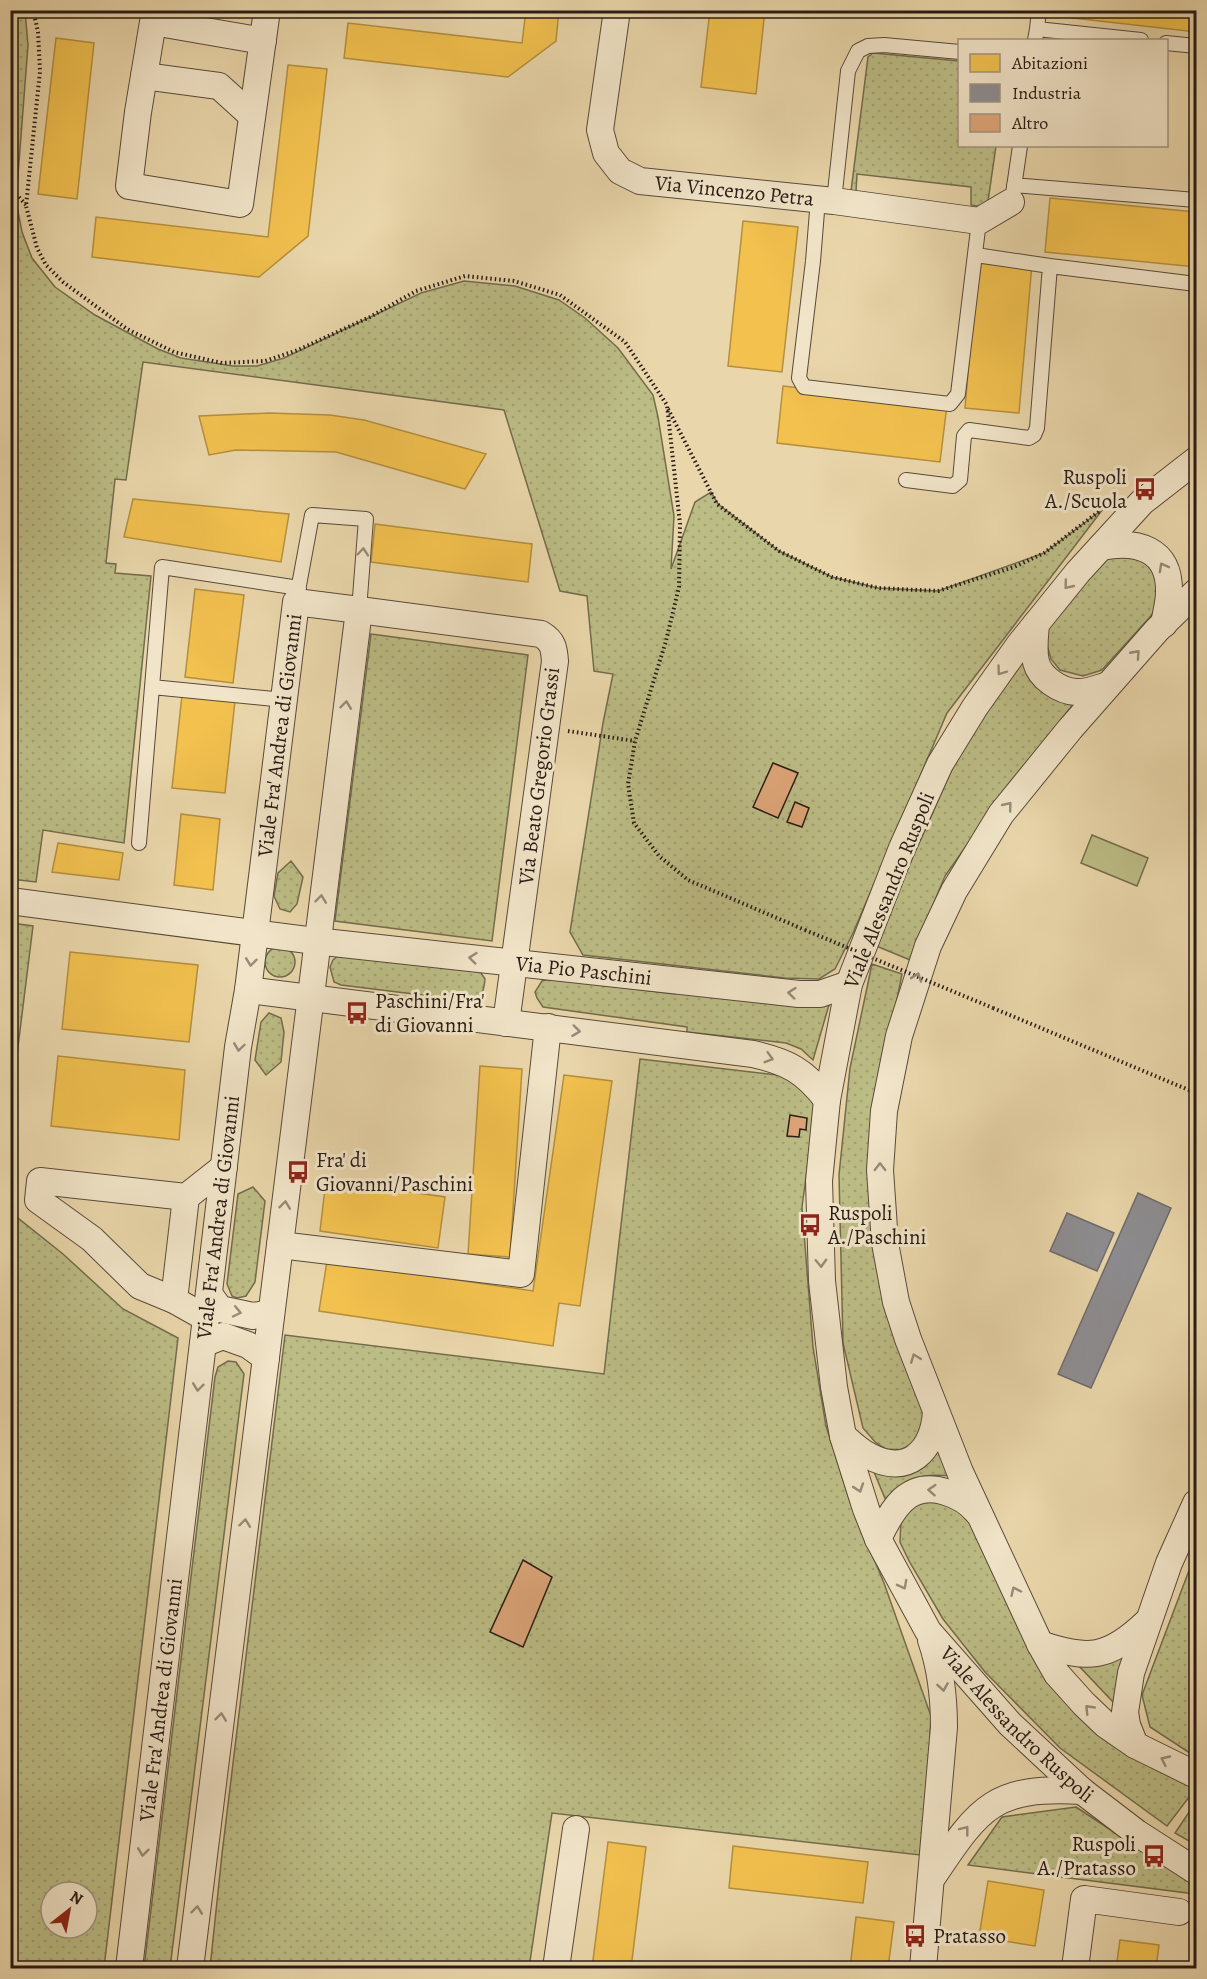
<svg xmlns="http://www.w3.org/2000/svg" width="1207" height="1979" viewBox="0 0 1207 1979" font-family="Alegreya,serif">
<defs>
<pattern id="grass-dots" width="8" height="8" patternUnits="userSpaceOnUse" patternTransform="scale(1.5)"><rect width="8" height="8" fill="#bcbc85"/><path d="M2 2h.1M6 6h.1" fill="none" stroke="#a2a172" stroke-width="1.8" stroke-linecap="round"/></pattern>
</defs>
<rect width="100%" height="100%" fill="#e9d6aa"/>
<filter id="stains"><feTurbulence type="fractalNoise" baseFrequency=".00333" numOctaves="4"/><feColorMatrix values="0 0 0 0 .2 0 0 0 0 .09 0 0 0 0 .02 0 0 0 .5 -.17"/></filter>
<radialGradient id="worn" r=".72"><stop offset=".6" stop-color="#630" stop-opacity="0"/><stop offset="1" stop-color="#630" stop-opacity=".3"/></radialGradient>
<path fill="url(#grass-dots)" stroke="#726c4d" stroke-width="1.5" fill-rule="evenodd" d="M11 11H25L28 45 16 201 22 232 32 258 55 287 95 315 158 349 181 358 233 366H257L284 358 421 293 464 281 515 286 559 300 585 318 618 348 653 395 658 417 674 516 671 569 695 502 711 492 718 504 779 551 832 577 878 588 938 591 1044 553 1103 509 947 713 853 933 835 969 819 979 785 978 583 955 570 932 603 723 613 674 594 671 587 596 560 591 504 410 143 362 126 480 115 479 106 563 116 564 115 573 151 576 124 843 43 830 36 882 11 879Z
M873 53 959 61 960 146H996L987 208 971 205V187L857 174 856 192 851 191 868 57Z
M1111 553 1154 559 1158 606 1150 617 1102 670 1083 676 1060 670 1051 659 1047 645 1048 627 1054 615Z
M371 634 528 655 492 941 335 921Z
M1027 650 1078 698 1004 792 945 876 910 960 874 945 952 769 997 692Z
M291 861 303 877 297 904 290 912 280 909 274 896 278 873Z
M11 923 33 926 11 1103 10 923Z
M265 962a15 15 0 1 1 30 0a15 15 0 1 1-30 0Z
M339 955 474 970 481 973 485 979C484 991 482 997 470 1001L341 985 334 982 330 967 333 960Z
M872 964 902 974 875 1111 926 1408V1423L914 1445 903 1450 886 1449 876 1443 863 1428 843 1343 839 1175 850 1068Z
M550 979 675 994 676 989 831 998 813 1060 801 1049 786 1043 687 1032V1027L543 1007 537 998 535 992 542 981Z
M269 1013 281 1018 284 1032 281 1062 266 1075 255 1060 261 1022Z
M640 1059 786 1076 816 1103 802 1207 813 1347 826 1426 850 1502 884 1583 931 1716 927 1795 920 1855 552 1813 529 1968H210L222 1854 285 1335 604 1374Z
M253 1187 265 1201 255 1282 246 1296 237 1298 232 1296 227 1284 238 1194Z
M10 1192 13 1214 63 1254 123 1309 178 1338 104 1968H11ZM51 1892H87V1928H51Z
M228 1361 236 1362 244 1374 170 1968H144L215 1377 218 1367Z
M939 1438 953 1476C922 1473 903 1476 887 1503L871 1465Z
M926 1494 968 1511 1069 1697 1179 1781 1196 1788 1167 1826 1060 1748 985 1672 943 1619 909 1561 900 1542 901 1519Z
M1196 1552V1757L1150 1727 1142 1695Z
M1129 1647 1115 1704 1077 1664Z
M1196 1802V1845L1175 1833Z
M1076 1807 1196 1886V1935L1195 1894 968 1865 1002 1817Z"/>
<path fill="#bcbc85" stroke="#726c4d" stroke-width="1.5" d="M1092 835 1148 858 1137 886 1081 863Z"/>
<path fill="#f2c14e" stroke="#b58f3d" stroke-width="1.5" d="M526 10H559L556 41 508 77 344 58 348 23 522 43Z
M710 10H765L756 94 701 87Z
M1048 10H1196V32L1047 15Z
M56 38 94 43 77 199 38 194Z
M288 65 327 69 308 236 259 277 92 257 96 217 268 237Z
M1050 198 1196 212V267L1045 252Z
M743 221 798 227 782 372 728 366Z
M978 259 1032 264 1019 413 965 408Z
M783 386 947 405 940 462 777 443Z
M269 413 330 415 364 420 486 454 465 489 336 452 236 450 209 455 199 416Z
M133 499 289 514 281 562 124 537Z
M375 524 532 544 528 582 371 562Z
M195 589 244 595 233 683 185 677Z
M182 695 235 701 225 793 172 788Z
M181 814 220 819 213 890 174 885Z
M58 843 123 853 119 880 52 872Z
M70 952 198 965 189 1042 62 1029Z
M58 1056 185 1070 179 1140 51 1126Z
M480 1066 522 1069 510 1257 468 1254Z
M564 1075 612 1081 580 1306 559 1303 553 1346 319 1311 327 1261 533 1291Z
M326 1180 445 1197 438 1248 320 1231Z
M608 1842 646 1847 631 1968H592Z
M733 1846 868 1862 863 1903 729 1888Z
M988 1881 1044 1890 1035 1946 979 1937Z
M856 1917 894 1922 888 1968H850Z
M1120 1940 1159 1945 1156 1968H1116Z"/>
<path fill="#8d8d92" stroke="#6f6b6c" stroke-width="1.5" d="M1138 1193 1171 1208 1091 1388 1058 1374Z
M1067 1213 1114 1233 1097 1271 1050 1251Z"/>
<path fill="#dda578" stroke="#281b15" stroke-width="1.5" d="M773 763 798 773 778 818 753 807Z
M795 802 809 808 802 827 787 822Z
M790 1115 807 1118 806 1130 800 1129 799 1137 787 1136Z
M523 1560 552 1577 523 1647 490 1632Z"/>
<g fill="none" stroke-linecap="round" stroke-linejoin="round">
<g stroke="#584a3a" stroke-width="16">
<path id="lane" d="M1037 29 1039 10
M1035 40 1037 29 1141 40
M1166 43 1196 46
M1014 185 1196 200
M1013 194 1020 146
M818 199 813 261 799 378 804 387 950 404 958 394 979 221
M834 201 848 71 858 51 868 46 884 45 960 52
M1050 266 1196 284
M906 480 953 486 960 480 964 436 969 430 1029 438 1034 435 1037 428 1050 266 976 255
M297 596 312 515 366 519 359 610
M152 687 284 700
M139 843 162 567 299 588"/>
</g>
<g stroke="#584a3a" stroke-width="28">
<g id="street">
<path id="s1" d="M617 10 600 130 606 153 620 171 640 181 834 201 979 221 1011 202"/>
<path d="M263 41 153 22 138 112 129 186 240 204C249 140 258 75 267 10"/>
<path d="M144 76 219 86 252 116"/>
<path id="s2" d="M1196 460 1142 502 1078 572 1019 645 975 707 940 764 902 848 849 984 827 1100 819 1181 822 1281 834 1387 843 1436 866 1509 878 1539 928 1631 1010 1724 1082 1791 1137 1833 1196 1871"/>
<path d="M1101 547C1136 540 1170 548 1169 592 1169 602 1166 613 1164 624"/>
<path d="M1196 592 1157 630 1070 729 1001 814 954 891 928 946 899 1036 884 1111 880 1170 885 1243 896 1302 908 1339 960 1472 1040 1644 1057 1674 1084 1704 1106 1725 1135 1745 1196 1775"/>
<path d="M359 610 541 634C553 641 554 648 555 661L506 1023"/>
<path d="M1036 624C1035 636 1033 650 1036 662 1040 678 1060 691 1076 692 1087 693 1098 688 1108 685"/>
<path id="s3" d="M10 901 315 941 799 994H820L849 984"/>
<path d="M248 990 753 1054C788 1062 805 1071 827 1100"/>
<path d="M280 1245 521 1274 548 1027"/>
<path d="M209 1294 220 1309 253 1316 271 1313"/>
<path d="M174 1300 186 1197"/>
<path d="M206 1318 174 1300 140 1286 92 1239 38 1200 40 1181 186 1197 224 1167"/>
<path d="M203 1344 223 1336 248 1345 266 1358"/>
<path d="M843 1436C851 1443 859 1451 869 1456 908 1477 933 1451 936 1412"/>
<path d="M878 1539C892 1509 908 1480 946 1492 959 1496 969 1502 977 1512"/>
<path d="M1040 1644C1089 1660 1108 1659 1146 1623"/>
<path d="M1135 1745 1127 1725 1125 1712 1131 1673 1169 1563 1196 1503"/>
<path d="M934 1875C980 1806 995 1786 1082 1791"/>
<path id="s4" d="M129 1968 238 1047 248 990 296 602 359 610C299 1063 246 1516 190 1968"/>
<path d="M556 1968 576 1829"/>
<path d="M923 1968 944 1727C944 1697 941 1669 931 1640"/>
<path d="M1075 1968 1084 1899 1179 1912"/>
</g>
</g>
<path stroke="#281b15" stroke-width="4" stroke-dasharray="1.5 3" stroke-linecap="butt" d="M33 10 38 32 40 71 26 206 37 248 46 265 63 282 127 329 174 352 222 363 265 361 298 350 370 317 416 291 465 276 514 281 560 295 625 342 667 405 680 524 679 587 666 641 635 741 628 784 634 823 659 856 688 880 805 930
M10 187 26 205
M668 409 717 504 779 551 832 577 878 588 938 591 1014 567 1044 553 1101 510
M568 731 635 741
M993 1008 1196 1093"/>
<use href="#lane" stroke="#f1e4c8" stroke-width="14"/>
<use href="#street" stroke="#f1e4c8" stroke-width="26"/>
<path stroke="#281b15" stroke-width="4" stroke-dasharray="1.5 3" stroke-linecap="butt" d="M805 930 993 1008"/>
</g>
<defs><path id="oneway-chevron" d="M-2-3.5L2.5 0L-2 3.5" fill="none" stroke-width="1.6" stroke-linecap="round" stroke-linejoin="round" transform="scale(1.5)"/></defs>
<g stroke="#978a77">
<use href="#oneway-chevron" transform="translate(363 552) rotate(-85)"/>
<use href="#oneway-chevron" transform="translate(1163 567) rotate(-119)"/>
<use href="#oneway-chevron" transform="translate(1068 585) rotate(129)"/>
<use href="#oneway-chevron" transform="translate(1136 654) rotate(-48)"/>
<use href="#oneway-chevron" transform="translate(1001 671) rotate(126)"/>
<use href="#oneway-chevron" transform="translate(346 705) rotate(-83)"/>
<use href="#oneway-chevron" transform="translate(1008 806) rotate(-51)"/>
<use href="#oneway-chevron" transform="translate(321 899) rotate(-83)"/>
<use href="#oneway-chevron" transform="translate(473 958) rotate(-174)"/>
<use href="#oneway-chevron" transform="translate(251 962) rotate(97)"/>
<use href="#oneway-chevron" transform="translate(917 977) rotate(-71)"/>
<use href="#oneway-chevron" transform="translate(792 993) rotate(-174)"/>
<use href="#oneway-chevron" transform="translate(576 1031) rotate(7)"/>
<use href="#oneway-chevron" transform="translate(239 1047) rotate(98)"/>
<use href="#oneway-chevron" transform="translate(769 1058) rotate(16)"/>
<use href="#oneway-chevron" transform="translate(880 1167) rotate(-90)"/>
<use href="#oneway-chevron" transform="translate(285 1205) rotate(-83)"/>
<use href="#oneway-chevron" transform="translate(821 1263) rotate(88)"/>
<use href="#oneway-chevron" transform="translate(237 1312) rotate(12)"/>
<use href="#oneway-chevron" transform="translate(915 1358) rotate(-111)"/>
<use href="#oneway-chevron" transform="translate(198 1387) rotate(97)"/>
<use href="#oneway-chevron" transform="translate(859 1488) rotate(71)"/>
<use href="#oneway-chevron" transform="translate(932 1490) rotate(-176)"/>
<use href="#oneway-chevron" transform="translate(245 1523) rotate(-83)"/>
<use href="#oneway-chevron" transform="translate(903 1585) rotate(62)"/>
<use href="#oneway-chevron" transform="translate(1015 1591) rotate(-115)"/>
<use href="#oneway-chevron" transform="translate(943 1687) rotate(81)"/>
<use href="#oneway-chevron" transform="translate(1089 1709) rotate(-134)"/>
<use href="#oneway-chevron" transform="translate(221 1717) rotate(-83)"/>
<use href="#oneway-chevron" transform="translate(1165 1760) rotate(-155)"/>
<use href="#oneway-chevron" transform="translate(965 1830) rotate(-52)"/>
<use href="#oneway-chevron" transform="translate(143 1852) rotate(97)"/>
<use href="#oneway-chevron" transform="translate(197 1910) rotate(-83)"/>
</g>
<defs>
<g id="bus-bare" transform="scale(1.8)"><path d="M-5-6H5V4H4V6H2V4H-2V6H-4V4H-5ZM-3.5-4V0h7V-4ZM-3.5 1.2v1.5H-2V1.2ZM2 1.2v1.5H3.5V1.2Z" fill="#8f2418" stroke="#f1e4c8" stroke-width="2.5" paint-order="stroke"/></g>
</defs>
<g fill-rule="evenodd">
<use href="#bus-bare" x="1145" y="489"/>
<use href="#bus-bare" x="357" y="1013"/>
<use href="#bus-bare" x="298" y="1172"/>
<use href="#bus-bare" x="810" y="1225"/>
<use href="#bus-bare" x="1154" y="1856"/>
<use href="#bus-bare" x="915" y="1936"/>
</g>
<g text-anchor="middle" stroke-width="6" stroke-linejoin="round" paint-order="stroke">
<g font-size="21" fill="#281b15" stroke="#f1e4c8">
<text dy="7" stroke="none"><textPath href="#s1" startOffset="285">Via Vincenzo Petra</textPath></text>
<text dy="7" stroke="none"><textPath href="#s4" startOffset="1242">Viale Fra' Andrea di Giovanni</textPath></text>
<text transform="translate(539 776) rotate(-83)" y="7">Via Beato Gregorio Grassi</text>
<text transform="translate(889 890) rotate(-68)" y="7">Viale Alessandro Ruspoli</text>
<text dy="7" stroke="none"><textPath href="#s3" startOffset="578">Via Pio Paschini</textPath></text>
<text dy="7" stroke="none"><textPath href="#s4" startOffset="756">Viale Fra' Andrea di Giovanni</textPath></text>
<text dy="7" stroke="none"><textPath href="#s4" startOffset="270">Viale Fra' Andrea di Giovanni</textPath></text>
<text dy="7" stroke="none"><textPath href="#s2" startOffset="1437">Viale Alessandro Ruspoli</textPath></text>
</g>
<g font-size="21" fill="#281b15" stroke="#f1e4c8" text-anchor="start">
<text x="1127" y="484" text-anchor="end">Ruspoli<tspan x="1127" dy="24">A./Scuola</tspan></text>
<text x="375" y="1008">Paschini/Fra'<tspan x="375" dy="24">di Giovanni</tspan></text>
<text x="316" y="1167">Fra' di<tspan x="316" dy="24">Giovanni/Paschini</tspan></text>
<text x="828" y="1220">Ruspoli<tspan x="828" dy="24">A./Paschini</tspan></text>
<text x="1136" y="1851" text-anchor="end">Ruspoli<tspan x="1136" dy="24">A./Pratasso</tspan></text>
<text x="933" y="1943">Pratasso</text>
</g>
</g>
<rect width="1207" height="1979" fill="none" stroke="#e9d6aa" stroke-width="36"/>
<rect x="12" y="12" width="1183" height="1955" fill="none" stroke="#281b15" stroke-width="3"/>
<rect x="18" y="18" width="1171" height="1943" fill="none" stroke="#281b15" stroke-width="1.5"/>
<rect x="958" y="39" width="210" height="108" fill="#f1e4c8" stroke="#a19480" stroke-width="1.5"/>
<rect x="970" y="54" width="30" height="18" fill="#f2c14e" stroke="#a19480" stroke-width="1.5"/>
<text x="1012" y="69" font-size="18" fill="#281b15">Abitazioni</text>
<rect x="970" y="84" width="30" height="18" fill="#8d8d92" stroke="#a19480" stroke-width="1.5"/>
<text x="1012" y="99" font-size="18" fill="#281b15">Industria</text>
<rect x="970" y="114" width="30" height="18" fill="#dda578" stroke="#a19480" stroke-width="1.5"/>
<text x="1012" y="129" font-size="18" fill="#281b15">Altro</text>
<g transform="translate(69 1910) rotate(31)"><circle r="28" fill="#f1e4c8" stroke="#a19480" stroke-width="1.5"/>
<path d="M0-4.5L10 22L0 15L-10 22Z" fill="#8f2418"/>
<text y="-9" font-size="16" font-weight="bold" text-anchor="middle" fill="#281b15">N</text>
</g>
<rect width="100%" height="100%" filter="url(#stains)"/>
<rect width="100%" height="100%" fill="url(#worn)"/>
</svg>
